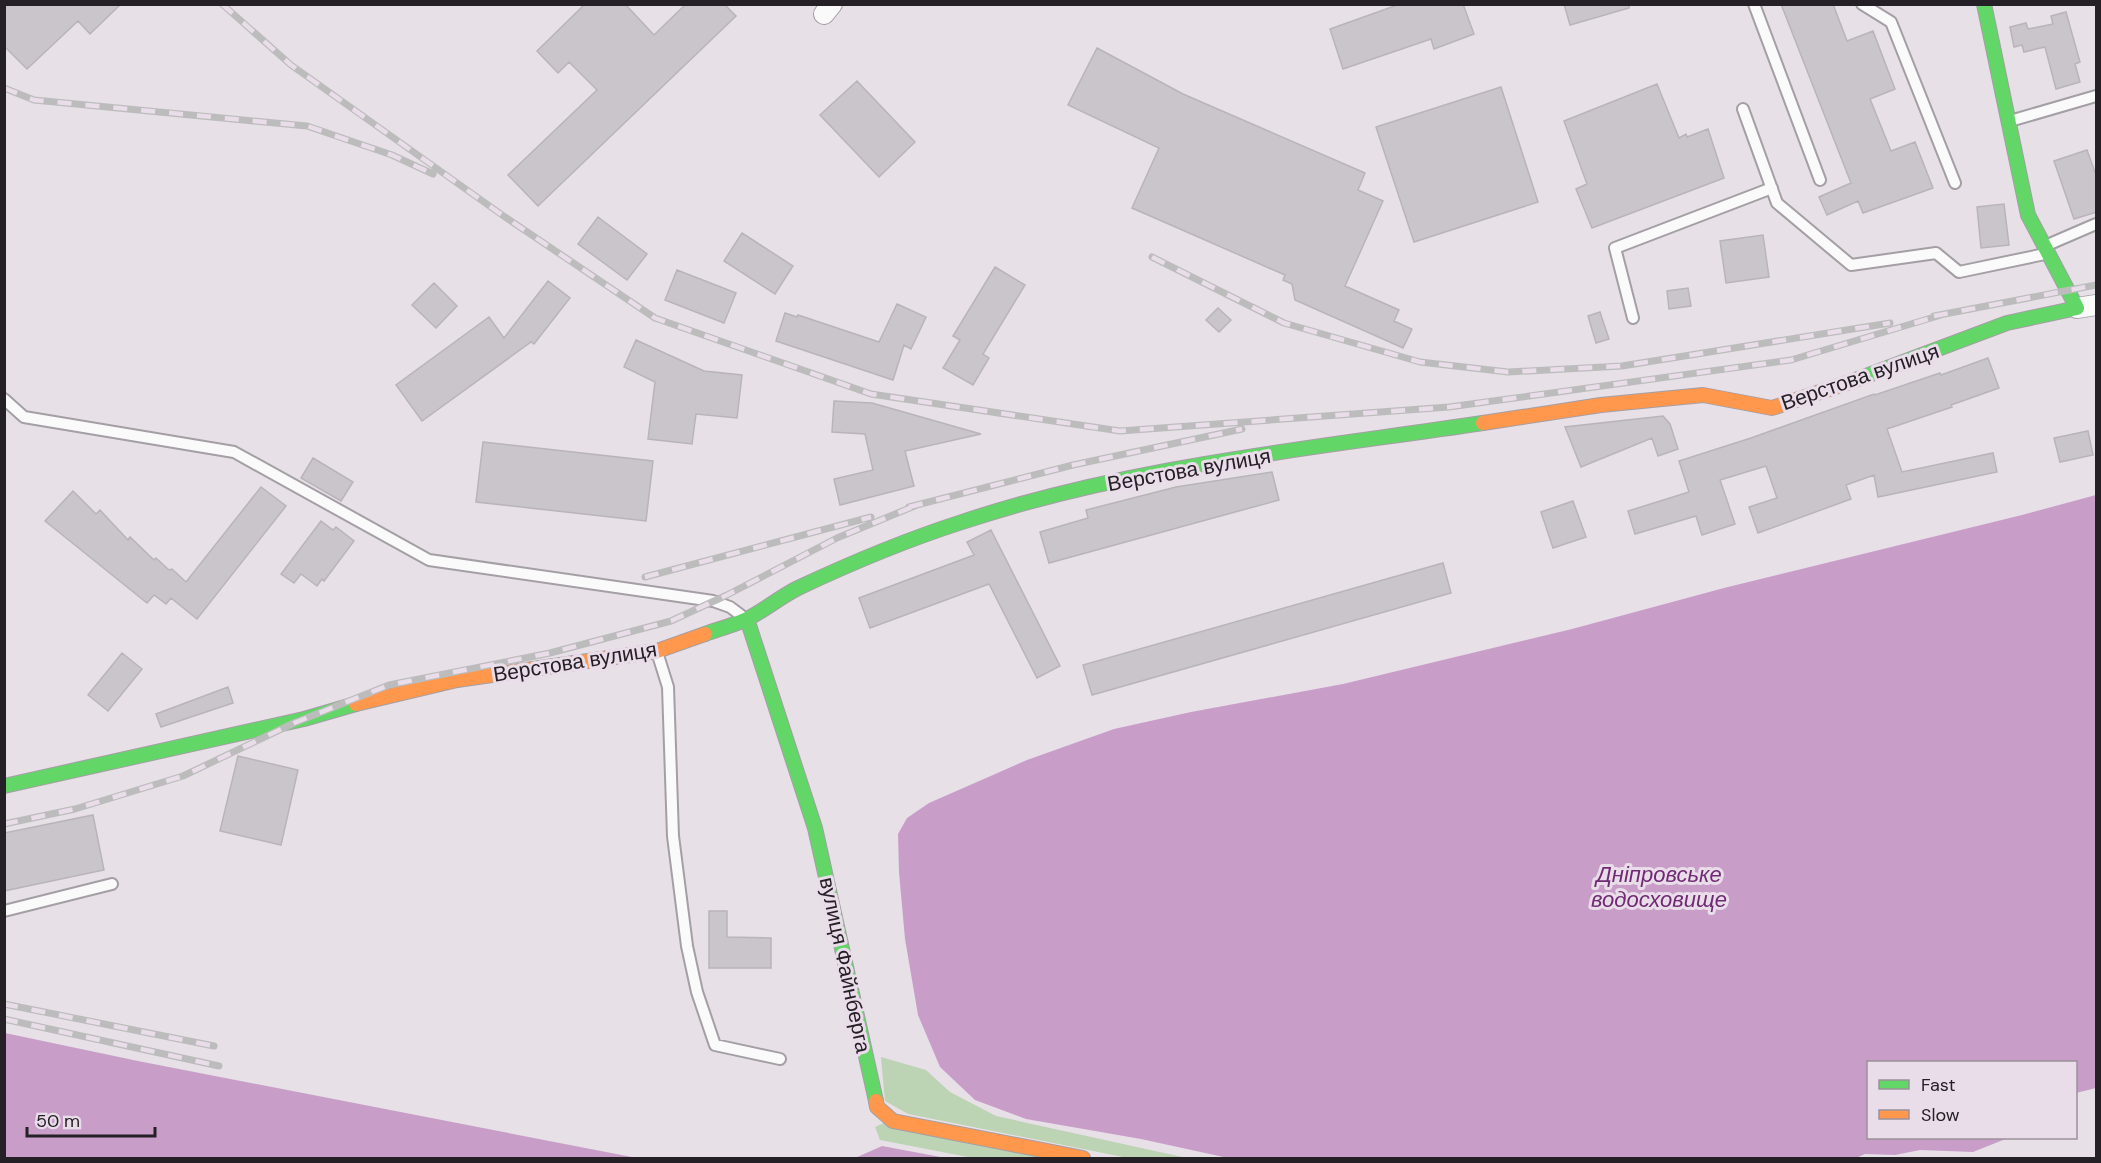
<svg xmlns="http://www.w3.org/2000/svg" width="2101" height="1163" viewBox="0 0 2101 1163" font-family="'DM Sans',sans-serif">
<rect width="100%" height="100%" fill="#e7e0e7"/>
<path fill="#bcd3b4" d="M881 1057 926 1070 950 1092 996 1116 1187 1158H1128L908 1114 885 1101Z
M884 1123 1073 1158H973L880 1140 875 1127Z"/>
<path fill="#c89ec9" d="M2096 495V1088L2076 1093V1062H1868V1138H2008L1973 1152 1920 1150 1895 1155 1865 1154 1856 1158H1228L1141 1139 1026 1119 975 1100 940 1067 918 1015 905 939 899 872 898 834 907 818 929 803 1027 760 1114 729 1191 712 1343 684 1572 629 1724 588 2022 515Z
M5 1033 138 1061 637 1158H5Z
M882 1146 946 1158H855Z"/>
<path fill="#cac5ca" stroke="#b9b4b9" stroke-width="1.5" d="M4 4H121L90 34 78 21 27 69 4 46Z
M585 4H625L654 35 686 4H724L736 16 538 206 508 175 597 90 569 62 558 73 537 51Z
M1400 4H1463L1474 34 1434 49 1431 39 1343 69 1330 29Z
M1564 4H1629V8L1570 25Z
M1781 4H1833L1847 41 1873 31 1895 89 1870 99 1891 151 1915 142 1933 188 1863 213 1858 201 1827 215 1819 197 1851 183Z
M2066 12 2080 62 2075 64 2080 82 2056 89 2045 47 2024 52 2022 45 2014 47 2010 27 2026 23 2028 29 2053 24 2051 16Z
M1097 48 1183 94 1365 173 1358 190 1383 201 1345 286 1399 310 1394 321 1412 329 1403 348 1295 300 1292 284 1283 280 1285 275 1132 208 1159 148 1068 105Z
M857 81 915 142 879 177 820 115Z
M1657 84 1679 138 1686 134 1687 137 1708 129 1724 178 1592 228 1576 189 1587 184 1564 121Z
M1501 87 1538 202 1414 242 1376 127Z
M2087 150 2097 178V212L2074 219 2054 161Z
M2004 204 2009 245 1981 248 1977 207Z
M598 217 647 254 627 280 578 244Z
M742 233 793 266 775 294 724 261Z
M1763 235 1769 277 1726 283 1720 241Z
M995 267 1025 285 983 354 989 358 973 385 943 368 960 340 953 336Z
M677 270 736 293 724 323 665 300Z
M548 281 570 298 534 344 531 342 422 421 396 385 489 317 504 338Z
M434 283 457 306 436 328 412 305Z
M1688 288 1691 306 1669 309 1667 291Z
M897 304 926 317 911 349 904 345 893 380 776 341 785 313 797 317 798 315 879 342Z
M1218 308 1231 320 1219 332 1206 320Z
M1600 312 1609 339 1596 343 1588 316Z
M636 340 704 371 742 375 737 418 696 414 692 444 648 439 655 382 624 367Z
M1988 358 1999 388 1951 405 1952 407 1887 429 1902 472 1993 453 1997 472 1878 497 1874 475 1846 485 1851 499 1758 533 1749 507 1777 498 1766 466 1720 480 1735 524 1702 535 1696 516 1635 534 1628 511 1689 492 1679 461 1751 438 1874 394 1875 395 1940 373 1941 375Z
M834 401 872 403 981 434 905 451 914 486 840 505 834 479 873 470 865 434 832 432Z
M1663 416 1670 424 1678 449 1658 456 1652 438 1581 467 1565 427Z
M2088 431 2093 455 2060 462 2054 438Z
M483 442 653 461 646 521 476 502Z
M313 458 353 482 341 501 301 478Z
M1272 472 1279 500 1049 563 1040 532 1088 518 1086 510 1176 487Z
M261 487 286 506 197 619 171 598 166 604 154 595 147 603 45 521 73 491 96 514 100 510 128 540 130 537 154 560 156 558 169 570 172 569 186 582Z
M1573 501 1586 537 1553 548 1541 512Z
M321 521 333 530 336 527 354 541 324 581 322 579 317 586 301 574 294 583 281 574Z
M991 530 1060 666 1037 678 989 584 870 628 859 598 974 555 967 542Z
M1443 563 1451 593 1092 695 1083 665Z
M122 653 142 669 108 711 88 695Z
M228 687 233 703 161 727 156 714Z
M238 756 298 770 281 845 220 831Z
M93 815 104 870 4 891V833Z
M709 911H727V937L771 938V968H709Z"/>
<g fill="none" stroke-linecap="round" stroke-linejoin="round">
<g stroke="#a49fa4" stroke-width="14">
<path id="lane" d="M1754 4 1820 180
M1862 4 1891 22 1955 183
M1743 109 1777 203 1851 265 1936 253 1959 272 2045 254
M2010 121 2096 96
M2045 246 2096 224
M1633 318 1615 248 1772 188
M4 399 24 417 234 452 429 560 713 601 730 607 742 616
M657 652 668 687 673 836 687 946 697 992 715 1045 780 1059
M4 911 112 884"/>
</g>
<g stroke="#a49fa4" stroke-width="22">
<path id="street" d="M824 14 832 4
M2077 308 2096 305"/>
</g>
<g stroke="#a49fa4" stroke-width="16">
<path id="fast" d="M1850 382 2007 323 2077 308 2028 215 1984 4
M747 619 815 828 876 1101
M705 634C719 629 734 625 747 619 765 610 780 597 798 588 851 563 906 540 962 522 1130 466 1309 449 1483 423
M4 786 304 719 356 704"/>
</g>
<g stroke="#a49fa4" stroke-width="16">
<path id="slow" d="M1483 423 1601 405 1703 395 1772 408 1850 382
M356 704 457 680 657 651 705 634
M876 1101 877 1107 893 1121 1083 1158"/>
</g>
<use href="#lane" stroke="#fbfafb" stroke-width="10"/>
<use href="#street" stroke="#fbfafb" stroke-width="20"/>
<use href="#fast" stroke="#63d668" stroke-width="14"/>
<use href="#slow" stroke="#ff974d" stroke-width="14"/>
<g stroke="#bdbcbd" stroke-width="7">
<path id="rail" d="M222 4 291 65 505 217 655 318 871 394 1120 431 1449 407 1791 360 1941 315
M4 88 34 100 307 126 392 155 433 174
M1152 257 1284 323 1420 362 1508 372 1622 366 1890 323
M1934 316 2096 285
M909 507 1073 465 1242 429
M645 577 871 517
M4 824 75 809 183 776 294 723 389 685 550 653 671 621 727 595 837 538 917 505
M4 1004 214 1046
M4 1019 219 1066"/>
</g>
<use href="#rail" stroke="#eaddea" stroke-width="4.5" stroke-dasharray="14" stroke-linecap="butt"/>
</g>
<g text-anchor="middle" stroke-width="6" stroke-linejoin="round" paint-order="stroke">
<g font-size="21" fill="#252025" stroke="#eaddea">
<text transform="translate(1860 377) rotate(-19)" y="7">Верстова вулиця</text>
<text transform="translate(1189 470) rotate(-10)" y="7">Верстова вулиця</text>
<text transform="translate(575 662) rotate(-9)" y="7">Верстова вулиця</text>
<text transform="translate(845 965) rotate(78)" y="7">вулиця Файнберга</text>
</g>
<g font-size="22" font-style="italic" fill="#6f2a73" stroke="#eaddea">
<text x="1659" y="882">Дніпровське<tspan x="1659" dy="25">водосховище</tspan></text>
</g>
</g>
<rect width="2101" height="1163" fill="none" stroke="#252025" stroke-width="12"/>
<rect x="1867" y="1061" width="210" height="78" fill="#eaddea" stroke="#9b919b" stroke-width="1.5"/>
<rect x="1879" y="1080" width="30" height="9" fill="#63d668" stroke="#9b919b" stroke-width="1.5"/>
<text x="1921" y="1091" font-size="18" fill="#252025">Fast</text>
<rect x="1879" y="1110" width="30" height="9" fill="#ff974d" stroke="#9b919b" stroke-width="1.5"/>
<text x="1921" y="1121" font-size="18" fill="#252025">Slow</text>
<path d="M27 1127v9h128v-9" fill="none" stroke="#252025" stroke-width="3"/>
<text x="36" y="1127" font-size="18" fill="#252025" stroke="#eaddea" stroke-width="4.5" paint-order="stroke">50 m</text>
</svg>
